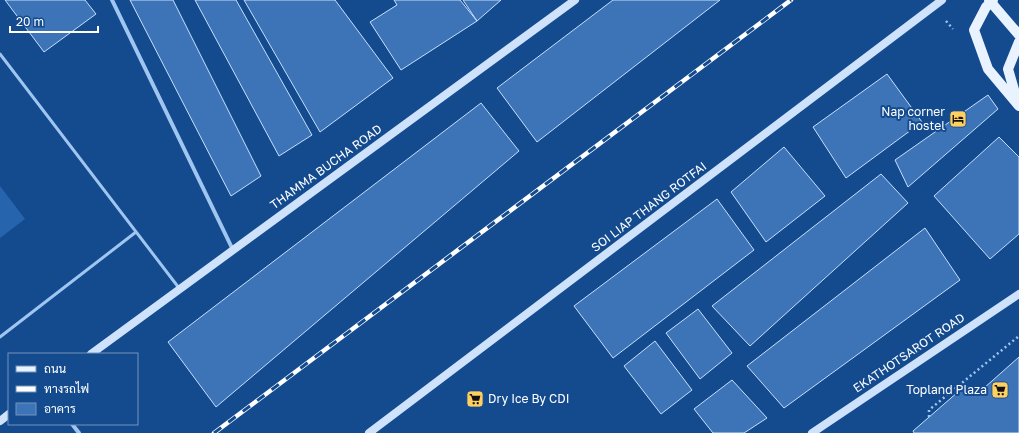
<svg xmlns="http://www.w3.org/2000/svg" width="1019" height="433" viewBox="0 0 1019 433" font-family="'Golos Text',Sarabun,sans-serif">
<rect width="100%" height="100%" fill="#144b8f"/>
<path fill="#2664ae" d="M0 186 25 219 0 238Z"/>
<path fill="#3d74b8" stroke="#c6dffc" d="M5 0H85L96 14 44 52Z
M130 0H173L261 176 231 196Z
M195 0H236L312 135 279 156Z
M244 0H335L393 78 320 132Z
M394 0H460L477 21 401 70 370 22 397 5Z
M463 0H501L477 21Z
M613 0H720L537 142 497 88Z
M887 74 922 122 846 178 813 127Z
M988 95 998 109 908 187 895 160Z
M481 103 519 151 216 407 168 342Z
M999 137 1019 157V234L990 259 934 196Z
M784 147 825 196 766 242 731 192Z
M881 174 908 203 750 346 712 306Z
M717 199 754 250 613 358 574 306Z
M925 228 960 280 784 408 747 366Z
M698 309 732 353 700 379 666 333Z
M655 341 692 390 661 414 624 366Z
M1019 357V433H914L913 431 966 385 975 396Z
M732 380 767 418 744 433H713L694 409Z"/>
<g fill="none" stroke-linecap="round" stroke-linejoin="round">
<path stroke="#9fc5f1" stroke-width="2.5" stroke-dasharray="2 3" stroke-linecap="butt" d="M946 21 953 29
M929 417V410L1019 336"/>
<path stroke="#9fc5f1" stroke-width="3" d="M0 54 179 288
M0 337 136 232"/>
<path stroke="#9fc5f1" stroke-width="4" d="M112 0 233 250
M72 424 79 433"/>
<path stroke="#cee2fb" stroke-width="8" d="M91 354 575 0
M0 421 9 414
M369 433 942 0
M812 433 1019 294"/>
<path stroke="#e9f2ff" stroke-width="10" d="M993 0 986 7 974 30 988 69 1019 106
M1017 100 1008 69 1019 42"/>
<g stroke="#fff" stroke-width="4.5">
<path id="rail" d="M214 433 791 0"/>
</g>
<use href="#rail" stroke="#144b8f" stroke-width="3" stroke-dasharray="9" stroke-linecap="butt"/>
<path stroke="#e9f2ff" stroke-width="10" d="M989 0 1019 35"/>
</g>
<defs>
<g id="hotel-square" transform="scale(0.9)"><rect x="-9" y="-9" width="18" height="18" rx="4" fill="#ffd05f" stroke="#144b8f"/><path d="M-6-4.5h1.5V1H6V5H4.5V3h-9V5H-6ZM-4 0a1.8 1.8 0 1 1 3.6 0ZM.5 0V-2.5h3Q6-2.5 6 0Z" fill="#111"/></g>
<g id="supermarket-square" transform="scale(0.9)"><rect x="-9" y="-9" width="18" height="18" rx="4" fill="#ffd05f" stroke="#144b8f"/><path d="M-6-5.5h2.5l.6 2H6L4.5 2H-2.5L-4.4-4H-6ZM-1.5 3.2a1.3 1.3 0 1 0 .1 0ZM3 3.2a1.3 1.3 0 1 0 .1 0Z" fill="#111"/></g>
</defs>
<g fill-rule="evenodd">
<use href="#hotel-square" x="958" y="119"/>
<use href="#supermarket-square" x="1000" y="390"/>
<use href="#supermarket-square" x="475" y="399"/>
</g>
<g text-anchor="middle" stroke-width="4" stroke-linejoin="round" paint-order="stroke">
<g font-size="12" fill="#fff" stroke="#144b8f" text-anchor="end">
<text x="945" y="116">Nap corner<tspan x="945" dy="14">hostel</tspan></text>
<text x="987" y="394">Topland Plaza</text>
<text x="488" y="403" text-anchor="start">Dry Ice By CDI</text>
</g>
<g font-size="12" fill="#fff" stroke="#144b8f">
<text transform="translate(326 167) rotate(-36)" y="4">THAMMA BUCHA ROAD</text>
<text transform="translate(649 207) rotate(-37)" y="4">SOI LIAP THANG ROTFAI</text>
<text transform="translate(909 353) rotate(-34)" y="4">EKATHOTSAROT ROAD</text>
</g>
</g>
<rect x="8" y="353" width="130" height="72" fill="#144b8f" stroke="#7293bc"/>
<rect x="16" y="366" width="20" height="6" fill="#e9f2ff" stroke="#7293bc"/>
<text x="44" y="373" font-size="12" fill="#ffffff">ถนน</text>
<rect x="16" y="386" width="20" height="6" fill="#ffffff" stroke="#7293bc"/>
<text x="44" y="393" font-size="12" fill="#ffffff">ทางรถไฟ</text>
<rect x="16" y="403" width="20" height="12" fill="#3d74b8" stroke="#7293bc"/>
<text x="44" y="413" font-size="12" fill="#ffffff">อาคาร</text>
<path d="M10 26v6h88v-6" fill="none" stroke="#ffffff" stroke-width="2"/>
<text x="16" y="26" font-size="12" fill="#ffffff" stroke="#144b8f" stroke-width="3" paint-order="stroke">20 m</text>
</svg>
